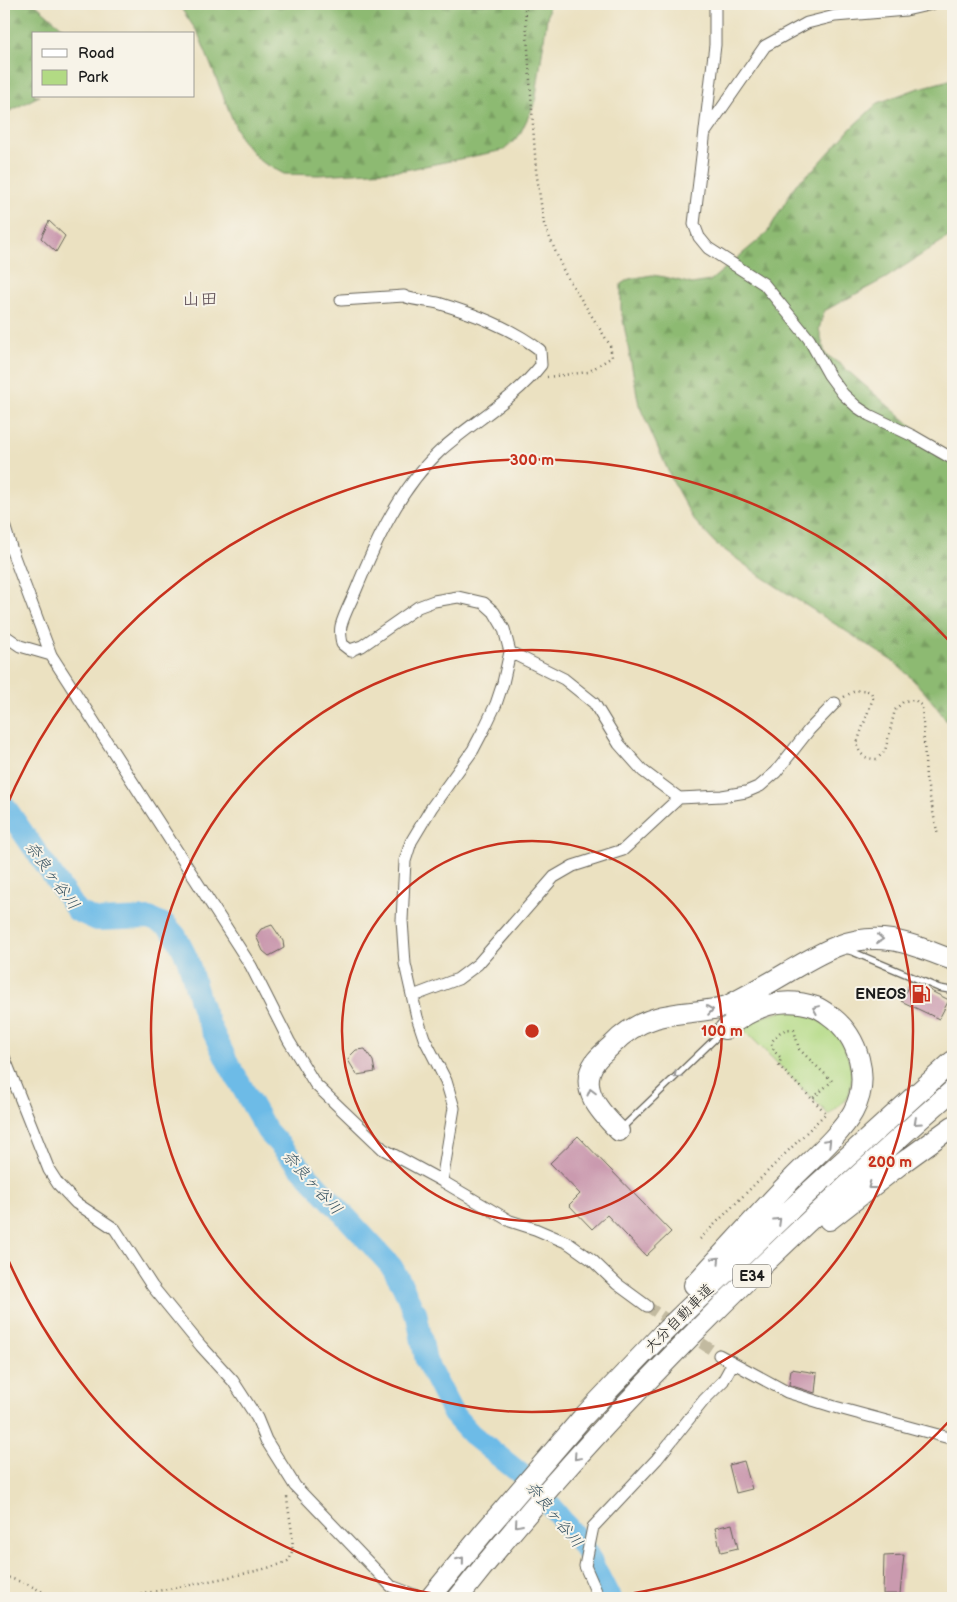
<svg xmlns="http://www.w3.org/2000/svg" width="957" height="1602" viewBox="0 0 957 1602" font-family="'Balsamiq Sans','Klee One',sans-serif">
<defs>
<pattern id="forest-firs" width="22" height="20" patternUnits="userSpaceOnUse" patternTransform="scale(1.25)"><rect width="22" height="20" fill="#8dba72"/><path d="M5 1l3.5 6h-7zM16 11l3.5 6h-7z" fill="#799f62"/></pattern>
</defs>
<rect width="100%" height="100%" fill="#f7f3e8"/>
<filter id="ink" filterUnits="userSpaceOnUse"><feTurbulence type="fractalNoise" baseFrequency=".02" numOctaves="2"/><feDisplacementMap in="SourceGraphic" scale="10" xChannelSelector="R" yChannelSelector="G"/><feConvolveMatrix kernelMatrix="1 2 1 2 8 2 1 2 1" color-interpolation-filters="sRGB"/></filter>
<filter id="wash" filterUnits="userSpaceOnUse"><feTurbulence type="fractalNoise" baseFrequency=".0096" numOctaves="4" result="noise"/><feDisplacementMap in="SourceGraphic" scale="20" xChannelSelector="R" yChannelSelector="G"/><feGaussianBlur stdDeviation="1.12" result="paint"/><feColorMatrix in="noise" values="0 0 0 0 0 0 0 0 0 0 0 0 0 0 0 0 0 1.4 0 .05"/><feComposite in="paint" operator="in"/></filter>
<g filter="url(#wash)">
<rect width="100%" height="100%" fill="#ebe1c1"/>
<path fill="url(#forest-firs)" stroke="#546b47" d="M4 4H35L70 34H34V96H39L4 114Z
M178 4H549L535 103 519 136 504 150 405 170 318 175 284 174 260 161 240 138 198 33Z
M953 79V234L886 278 824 311 819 329 825 354 840 364 953 462V731C937 705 917 682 894 662L762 577 715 543 693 519 673 482 639 405 621 309V284L629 279 652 275 665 277 692 284 710 281 767 233 796 184 815 168 852 127 878 103 916 89Z"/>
<path fill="#b2da84" stroke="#677b50" d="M787 1010C819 1016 840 1028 849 1061 852 1072 853 1084 848 1095 845 1102 835 1109 829 1115L741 1027 747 1021Z"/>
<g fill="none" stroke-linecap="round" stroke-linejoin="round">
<path stroke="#6dbbe7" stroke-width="22" d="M4 805 77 911 97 920 149 918 166 925 176 936 187 958 203 1011 227 1061 267 1131 392 1267 403 1286 413 1310 416 1312 426 1361 453 1414 471 1434 531 1482 584 1547 610 1598"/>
</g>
<g id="blocks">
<path fill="#ca9aaf" d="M49 221 65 236 56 252 41 238Z
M272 925 283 941 284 948 269 956 263 951 256 936 261 929Z
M911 981 949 1000 939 1019 901 1001Z
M365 1049 373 1061 375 1072 357 1075 348 1060 350 1056 356 1050Z
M578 1136 671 1232 646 1256 607 1215 592 1229 569 1205 580 1194 550 1163Z
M791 1369 817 1373 815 1393 789 1385Z
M744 1461 752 1489 736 1493 729 1465Z
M732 1524 738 1548 721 1552 715 1528Z
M904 1555 900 1594H883L884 1556Z"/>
</g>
</g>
<g filter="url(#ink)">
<use href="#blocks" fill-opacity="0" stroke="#646156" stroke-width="1"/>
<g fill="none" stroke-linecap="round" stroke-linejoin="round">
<path stroke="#c2baa0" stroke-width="11" stroke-dasharray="11 5.5" stroke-linecap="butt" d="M647 1306 719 1355"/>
<g stroke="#646156" stroke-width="8">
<path id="service" d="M846 950 853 952 939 988 950 990 953 988
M622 1128 724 1030"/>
</g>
<g stroke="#646156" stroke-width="13">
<path id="minor" d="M715 4V45L694 224 699 237 708 248 764 284 809 339 829 375 843 394 857 407 869 415 913 436 953 459
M706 131 765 46 807 23 835 16 906 10 932 4
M341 300 404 296C410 300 430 301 438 303 474 314 510 327 540 350L541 365C514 400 472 422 440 451 400 488 376 541 356 590 351 602 344 614 341 626 340 631 341 639 342 644L351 651 353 649 362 646 418 607 434 601 458 597 484 603 494 612 504 629 510 652 503 683 496 704 484 729 473 750 432 807 411 842 405 861 402 920 405 964 417 1017 424 1038 446 1081 454 1108 442 1181
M4 525 13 554 51 655 251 966 289 1041 315 1084 383 1149 442 1181 510 1221 535 1229 568 1243 592 1260 617 1284 647 1306
M4 635 20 646 51 655
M510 652 564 679 594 703 619 744 643 771 679 798
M413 996 458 979 478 964 554 877 573 866 623 850 679 798 722 796 746 792 760 786 776 772 809 730 835 703
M4 1057 49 1170 58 1184 76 1203 115 1229 152 1286 201 1346 233 1381 257 1418 266 1440 295 1486 391 1586 422 1598
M719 1355 787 1392 835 1407 953 1439
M599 1598 585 1566 593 1527 657 1459 704 1400 723 1381 733 1363"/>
</g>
<g stroke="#646156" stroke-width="22">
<path id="motorway" d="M619 1131C601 1113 577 1088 595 1062 599 1056 606 1051 611 1046 623 1033 639 1023 656 1018 680 1011 704 1013 727 1006 748 995 768 984 788 972 822 952 850 934 891 940 913 943 932 953 953 960
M829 1220 902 1163 953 1126
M694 1285C727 1249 760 1212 794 1177 812 1159 841 1134 853 1112 871 1079 859 1036 829 1015 825 1012 821 1009 816 1007 780 995 754 1007 725 1029
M430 1598 484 1532 583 1417 662 1334 810 1191 953 1061
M458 1598C605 1412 776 1246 953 1090"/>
</g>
<path stroke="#646156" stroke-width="2.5" stroke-dasharray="1 4" stroke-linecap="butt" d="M525 4 536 170 544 224 564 272 610 345 612 357 588 372 547 377
M844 697C854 691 859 688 871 692L873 698 857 743C859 755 865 759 877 759L885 751 895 710 904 701 915 700 922 706 926 778 938 836
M700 1239 826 1113 812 1099 832 1081 799 1049 794 1030C783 1027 777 1034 771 1043L774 1051 781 1058 779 1066 812 1099
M4 1576 27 1584 49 1595 59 1598
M101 1598C110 1598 119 1597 128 1596 148 1593 282 1569 289 1560 298 1545 287 1512 287 1495"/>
<use href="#service" stroke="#fff" stroke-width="5.5"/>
<use href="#minor" stroke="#fff" stroke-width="11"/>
<use href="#motorway" stroke="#fff" stroke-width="20"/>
</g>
<defs><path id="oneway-chevron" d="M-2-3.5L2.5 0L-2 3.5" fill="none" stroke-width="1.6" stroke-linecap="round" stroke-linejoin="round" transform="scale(1.25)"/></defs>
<g stroke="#999">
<use href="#oneway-chevron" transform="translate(880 939) rotate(5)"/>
<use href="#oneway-chevron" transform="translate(816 1009) rotate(-157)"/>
<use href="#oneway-chevron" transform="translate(710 1010) rotate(-9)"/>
<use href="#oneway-chevron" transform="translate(677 1075) rotate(136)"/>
<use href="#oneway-chevron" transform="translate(591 1092) rotate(-105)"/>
<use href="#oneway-chevron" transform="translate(917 1122) rotate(138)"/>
<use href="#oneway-chevron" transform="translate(828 1142) rotate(-46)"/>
<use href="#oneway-chevron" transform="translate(871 1186) rotate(143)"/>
<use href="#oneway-chevron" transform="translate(778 1221) rotate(-44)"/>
<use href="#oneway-chevron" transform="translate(717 1260) rotate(-47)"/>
<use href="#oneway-chevron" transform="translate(577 1457) rotate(132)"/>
<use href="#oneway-chevron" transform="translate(518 1524) rotate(131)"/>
<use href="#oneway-chevron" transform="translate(461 1560) rotate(-51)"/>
</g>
</g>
<g fill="none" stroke="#c8321e" stroke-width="2.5">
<circle cx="532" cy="1031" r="190"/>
<circle cx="532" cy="1031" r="381"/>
<path d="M953 1417A571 571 0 0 1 602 1598M462 1598A571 571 0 0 1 4 1250M4 812A571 571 0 0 1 953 645"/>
</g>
<defs>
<g id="fuel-bare" transform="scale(1.5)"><path d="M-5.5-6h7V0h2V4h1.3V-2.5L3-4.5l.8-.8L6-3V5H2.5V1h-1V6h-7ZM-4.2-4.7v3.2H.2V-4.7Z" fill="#c8321e" stroke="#f7f3e8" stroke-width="2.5" paint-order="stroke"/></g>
</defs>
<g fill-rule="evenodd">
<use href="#fuel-bare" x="921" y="994"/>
</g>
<g text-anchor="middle" stroke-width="4" stroke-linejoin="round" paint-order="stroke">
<rect fill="#f7f3e8" stroke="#5e5c59" stroke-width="1" x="733" y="1264.5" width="38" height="23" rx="4"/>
<g font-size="14" font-weight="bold" fill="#1c1c1c">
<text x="752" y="1281">E34</text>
</g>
<g font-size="15" font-weight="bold" fill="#1c1c1c" stroke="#f7f3e8" text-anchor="end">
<text x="906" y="999">ENEOS</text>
</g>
<g font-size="15" fill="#1c1c1c" stroke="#f7f3e8">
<text transform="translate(679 1318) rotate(-45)" y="5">大分自動車道</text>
</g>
<g font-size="16" font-style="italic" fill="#385463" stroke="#f7f3e8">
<text transform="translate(53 875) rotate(54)" y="6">奈良ヶ谷川</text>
<text transform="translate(313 1182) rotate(48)" y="6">奈良ヶ谷川</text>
<text transform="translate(555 1514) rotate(51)" y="6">奈良ヶ谷川</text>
</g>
<g font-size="18" fill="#59484f" stroke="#f7f3e8">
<text x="200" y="305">山田</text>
</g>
</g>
<circle cx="532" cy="1031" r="8" fill="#c8321e" stroke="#f7f3e8" stroke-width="2.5"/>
<g font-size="15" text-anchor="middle" font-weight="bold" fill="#c8321e" stroke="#f7f3e8" stroke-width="4" stroke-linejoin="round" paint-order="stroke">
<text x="532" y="465">300 m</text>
<text x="722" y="1036">100 m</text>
<text x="890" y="1167">200 m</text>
</g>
<rect width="957" height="1602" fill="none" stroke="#f7f3e8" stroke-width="20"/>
<rect x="32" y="32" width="162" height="65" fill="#f7f3e8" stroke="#9f9d96"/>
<rect x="42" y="49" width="25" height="8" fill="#ffffff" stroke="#9f9d96"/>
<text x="78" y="58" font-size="15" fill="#1c1c1c">Road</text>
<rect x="42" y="70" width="25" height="15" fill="#b2da84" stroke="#9f9d96"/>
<text x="78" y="82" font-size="15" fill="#1c1c1c">Park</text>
</svg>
